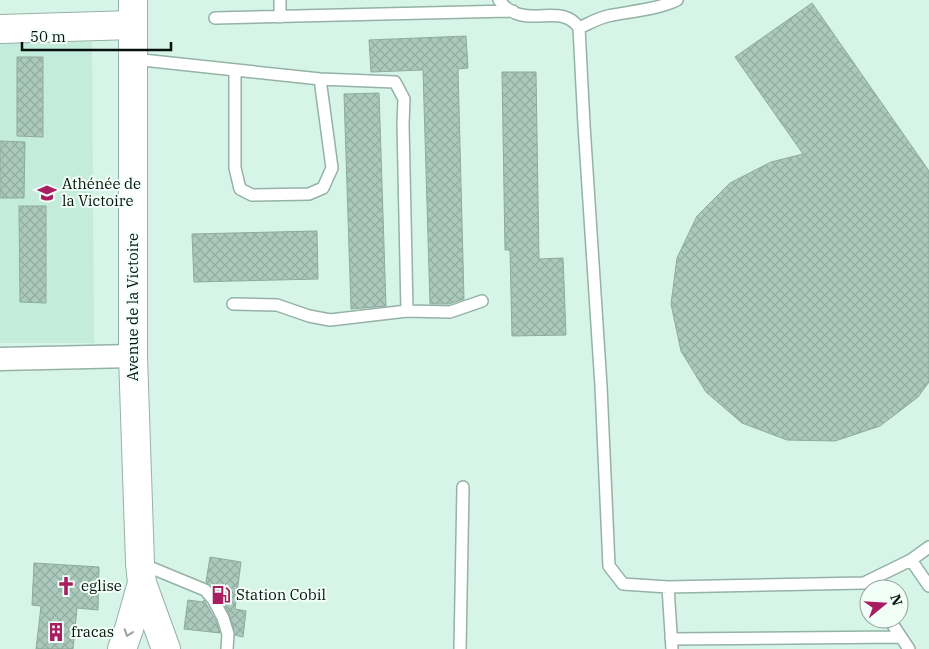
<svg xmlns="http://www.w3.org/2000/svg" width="929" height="649" viewBox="0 0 929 649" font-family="'IBM Plex Serif',serif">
<defs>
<pattern id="building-cross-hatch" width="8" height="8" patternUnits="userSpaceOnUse" patternTransform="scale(1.25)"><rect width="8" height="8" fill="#abcabd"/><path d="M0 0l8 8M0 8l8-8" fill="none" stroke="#92aca1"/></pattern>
</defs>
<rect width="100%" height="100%" fill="#d6f5e8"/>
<path fill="#c4ecdc" d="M0 42H92L94 343H0Z"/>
<path fill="url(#building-cross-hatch)" stroke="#8dab9f" d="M812 3 929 171V382L918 397 880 426 835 441 787 440 742 423 706 392 681 351 671 304 677 258 697 216 730 183 771 162 803 154 735 57Z
M466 36 468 68 458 69 464 299 449 304H430L423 70 371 72 369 40Z
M17 57H43V137L17 136Z
M502 72H536L539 259 563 258 566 335 512 336 510 250H505Z
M379 93 386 306 351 309 344 94Z
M0 141 25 142 24 198H0Z
M19 206H46V303L20 302Z
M317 231 318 279 194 282 192 234Z
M210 557 241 562 235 609 246 611 243 637 235 635 230 616 220 596 206 582Z
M34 563 99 567 98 610 77 608 73 649H36L41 606 32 605Z
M188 600 203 602 204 600 216 621 220 633 184 629Z"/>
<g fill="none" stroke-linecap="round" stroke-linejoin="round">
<g stroke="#94b2a5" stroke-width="14">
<path id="service" d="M280 0V17
M499 0C523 33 561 0 579 28L584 125 601 386 609 566 623 584 668 587 864 583 911 560 929 547
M215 18 513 11
M579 28C588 24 598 18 608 16 631 11 656 10 677 0
M133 59 320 79 395 82 404 99 403 124 407 311 450 312 482 301
M235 70V168L240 189 252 195 309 194 323 188 332 168 320 79
M233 304 277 305 309 316 330 320 407 311
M911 560 929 586
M142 564 205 590 213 599 223 618 228 634 227 649
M668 587 672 649
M889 619 909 649
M671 639 901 637
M460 649 463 487"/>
</g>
<g stroke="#94b2a5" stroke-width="25">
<path id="minor" d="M0 359 133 356"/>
</g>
<g stroke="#94b2a5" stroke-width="30">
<path id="tertiary" d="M0 29 133 25"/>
</g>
<g stroke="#94b2a5" stroke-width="30">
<path id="secondary" d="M133 0V356L140 563 142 583 166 649
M122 649 129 629 142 583"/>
</g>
<use href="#service" stroke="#fff" stroke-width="11"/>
<use href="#minor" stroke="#fff" stroke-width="22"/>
<use href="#tertiary" stroke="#fff" stroke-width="28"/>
<use href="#secondary" stroke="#fff" stroke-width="28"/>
</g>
<defs><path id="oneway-chevron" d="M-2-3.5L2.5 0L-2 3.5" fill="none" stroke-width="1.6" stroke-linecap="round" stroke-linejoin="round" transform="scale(1.25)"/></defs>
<use stroke="#9ca09e" href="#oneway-chevron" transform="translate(128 633) rotate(109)"/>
<defs>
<g id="school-bare" transform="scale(1.5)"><path d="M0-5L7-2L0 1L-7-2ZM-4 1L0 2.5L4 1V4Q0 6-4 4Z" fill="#a91e60" stroke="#f1fef8" stroke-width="2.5" paint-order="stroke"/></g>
<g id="church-bare" transform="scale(1.5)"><path d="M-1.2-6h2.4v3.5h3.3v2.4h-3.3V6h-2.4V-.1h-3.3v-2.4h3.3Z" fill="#a91e60" stroke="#f1fef8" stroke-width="2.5" paint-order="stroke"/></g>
<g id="fuel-bare" transform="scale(1.5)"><path d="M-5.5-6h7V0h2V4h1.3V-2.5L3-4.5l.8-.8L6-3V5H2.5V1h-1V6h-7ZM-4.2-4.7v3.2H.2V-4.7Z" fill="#a91e60" stroke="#f1fef8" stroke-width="2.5" paint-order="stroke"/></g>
<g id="building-bare" transform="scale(1.5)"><path d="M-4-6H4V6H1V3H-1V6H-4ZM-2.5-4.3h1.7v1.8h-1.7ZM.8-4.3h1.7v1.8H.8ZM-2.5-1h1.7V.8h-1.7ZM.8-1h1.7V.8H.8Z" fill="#a91e60" stroke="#f1fef8" stroke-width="2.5" paint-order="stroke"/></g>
</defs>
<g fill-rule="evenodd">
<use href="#school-bare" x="47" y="193"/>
<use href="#church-bare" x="66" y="586"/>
<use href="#fuel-bare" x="221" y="595"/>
<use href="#building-bare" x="56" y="632"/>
</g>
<g text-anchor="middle" stroke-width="4" stroke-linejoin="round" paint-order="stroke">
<g font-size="15" fill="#07110d" stroke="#f1fef8" text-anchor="start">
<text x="62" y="189">Athénée de<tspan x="62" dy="17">la Victoire</tspan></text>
<text x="81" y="591">eglise</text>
<text x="236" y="600">Station Cobil</text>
<text x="71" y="637">fracas</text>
</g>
<g font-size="15" fill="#07110d" stroke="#f1fef8">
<text transform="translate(133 307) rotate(-90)" y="5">Avenue de la Victoire</text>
</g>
</g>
<g transform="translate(884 604) rotate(72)"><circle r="24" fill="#f1fef8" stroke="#939f9a"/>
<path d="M0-4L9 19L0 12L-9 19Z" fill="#a91e60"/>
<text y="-8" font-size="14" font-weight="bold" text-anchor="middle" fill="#07110d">N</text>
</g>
<path d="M22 42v8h149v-8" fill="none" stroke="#07110d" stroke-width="2.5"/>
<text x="30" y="42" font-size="15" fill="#07110d" stroke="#f1fef8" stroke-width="4" paint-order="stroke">50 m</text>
</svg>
